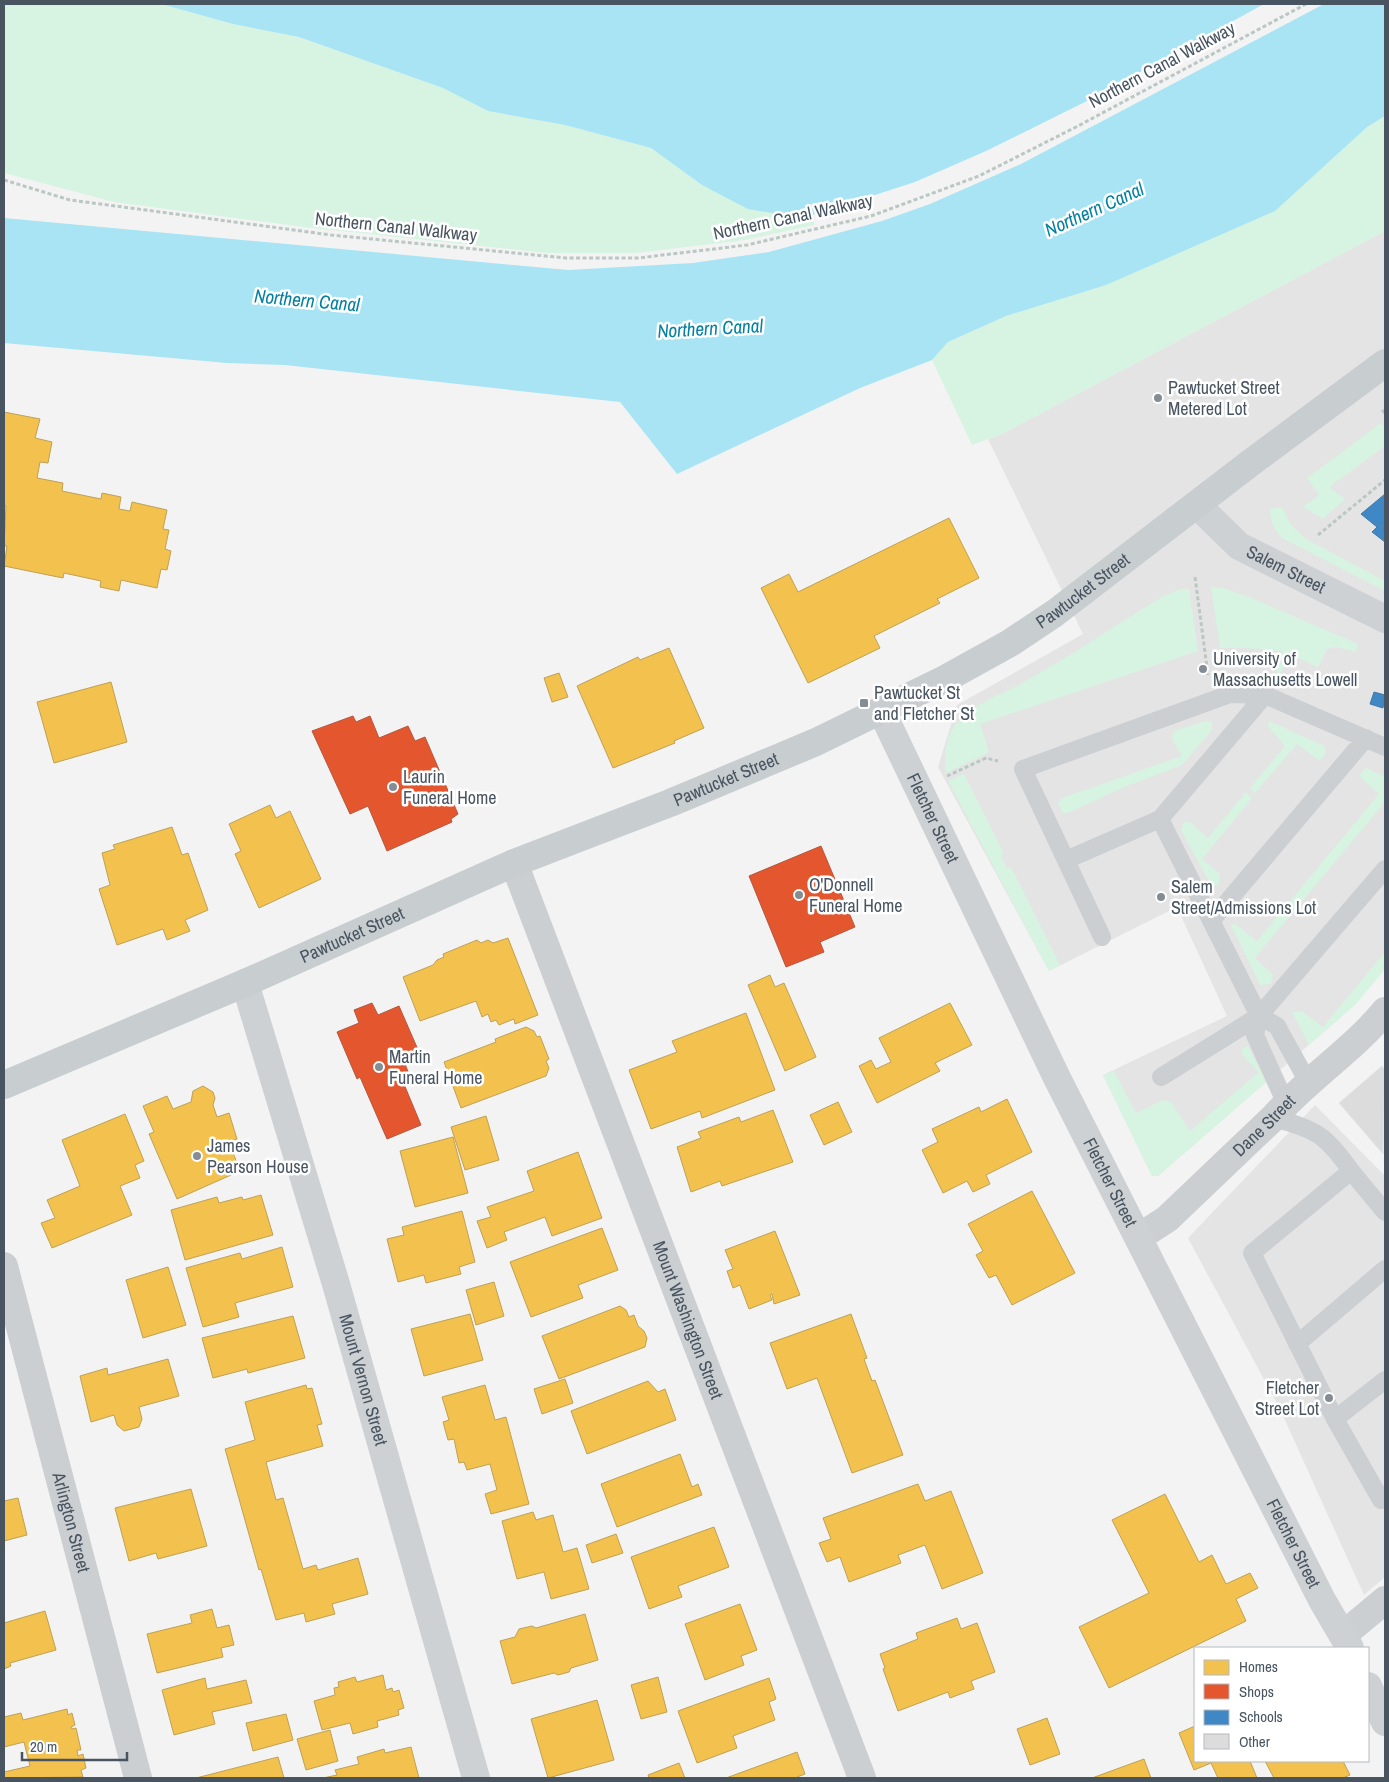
<svg xmlns="http://www.w3.org/2000/svg" width="1389" height="1782" viewBox="0 0 1389 1782" font-family="'Archivo Narrow',sans-serif">
<rect width="100%" height="100%" fill="#f3f3f3"/>
<path fill="#e4e4e5" d="M1385 231V969L1341 1017 1158 1176H1152L1103 1075 1227 1016 1177 907 1049 971 938 767 957 705 1083 634 988 439 1002 434Z
M1315 1105 1385 1176V1577L1364 1595 1280 1409 1188 1238Z"/>
<path fill="#d6f4e1" d="M4 4H161L233 24 299 37 443 88 488 111 565 125 651 148 702 185 790 216 813 215 814 225 745 240 636 253H547L304 227 114 202 4 173Z
M1385 116V231L1002 434 972 445 932 360 948 342 1006 316 1106 285Z
M1381 423 1385 427V446L1329 487 1345 499 1323 519 1303 507 1319 495 1307 478Z
M1282 507 1291 525 1306 539 1385 581V591L1282 538 1273 526 1269 509Z
M1211 587 1223 588 1249 597 1358 644 1356 652 1336 647 1327 649 1318 667 1290 654 1277 681 1275 679 1283 651 1247 648H1220Z
M1180 589H1189L1198 651 980 724 989 752 946 773C944 755 945 740 955 725 970 704 1004 694 1026 681 1072 655 1116 625 1162 597Z
M1206 721 1212 722V730L1182 765 1122 788 1068 813H1063L1058 804 1062 798 1182 756 1172 739 1174 731Z
M1269 721 1324 746 1326 752 1323 758 1318 760 1297 744 1255 793 1250 788 1285 746 1268 726Z
M1366 768 1385 777V802L1255 958 1273 975 1271 984 1260 985 1231 925 1235 924 1257 941 1379 794 1360 777 1362 771Z
M964 774 1004 854 1001 856 1007 869 1011 867 1060 965 1049 971 948 781Z
M1246 792 1252 798 1202 859 1220 874 1219 884 1212 887 1181 830 1184 822H1190L1208 838Z
M1385 952V969L1356 1004 1309 1045 1292 1012 1302 1011 1323 1027Z
M1248 1046 1266 1082 1158 1176H1152L1103 1075 1114 1071 1136 1113 1163 1100 1171 1102 1190 1131 1259 1072 1242 1054 1241 1049Z"/>
<path fill="#a8e4f4" d="M161 4H1264L1097 96 986 151 915 182 813 215 790 216 748 209 702 185 651 148 565 125 488 111 443 88 299 37 233 24Z
M1324 4H1385V116L1367 127 1275 211 1106 285 1006 316 948 342 932 360 860 388 677 474 620 402 285 365 227 363 4 343V218L568 270 693 263 769 252 882 221 930 204 1021 164Z"/>
<path fill="#f2c14e" stroke="#bfa154" d="M4 412 40 419 35 438 52 442 48 463 40 462 37 478 63 483 62 491 101 499 102 493 121 497 119 509 130 511 132 502 167 510 163 529 169 530 165 549 171 551 167 570 161 569 157 588 121 580 119 591 100 587 101 581 64 573 63 578 4 566 7 546H4L6 506H4Z
M949 518 979 578 937 599 940 603 874 636 880 648 808 683 761 588 789 574 798 592Z
M669 648 704 728 674 741 675 743 613 768 577 686 638 657 640 660Z
M559 673 568 697 552 702 544 678Z
M111 682 127 742 54 763 37 702Z
M270 805 276 818 290 811 321 879 259 908 235 854 241 851 229 824Z
M172 827 182 855 188 853 208 910 185 920 190 931 167 940 163 929 117 945 99 889 110 885 102 853 115 849 113 845Z
M508 938 538 1015 515 1024 514 1019 499 1025 496 1020 491 1022 488 1014 482 1017 476 1001 420 1021 403 977 433 965 437 960 444 957 443 954 477 940 481 943 488 940 493 943Z
M770 975 775 987 784 983 816 1057 785 1071 748 985Z
M950 1003 972 1045 935 1063 940 1071 877 1103 859 1066 871 1060 876 1069 891 1062 879 1038Z
M746 1013 775 1090 702 1118 700 1111 651 1129 629 1070 677 1052 672 1041Z
M526 1027 534 1031 537 1037 540 1036 549 1059 546 1061 549 1068 546 1076 461 1108 444 1062 496 1042 495 1039Z
M203 1086 213 1092 215 1098 213 1105 217 1117 229 1113 237 1139 229 1142 240 1171 177 1199 149 1134 154 1132 143 1106 167 1096 173 1109 191 1102 193 1091Z
M1007 1099 1032 1152 986 1175 990 1184 973 1192 967 1181 943 1193 922 1150 938 1142 932 1129 979 1107 981 1112Z
M838 1102 852 1132 824 1145 810 1115Z
M773 1110 793 1162 722 1186 720 1181 691 1192 677 1147 701 1138 698 1132 739 1117 741 1122Z
M125 1114 144 1161 135 1165 140 1178 120 1186 132 1215 52 1248 41 1223 55 1218 47 1200 80 1186 62 1140Z
M486 1116 499 1160 465 1170 451 1127Z
M453 1137 468 1193 415 1207 400 1151Z
M578 1152 602 1218 552 1236 545 1217 504 1232 507 1240 487 1248 477 1221 491 1217 487 1207 534 1191 527 1171Z
M1032 1191 1075 1273 1012 1305 996 1275 989 1278 976 1255 983 1251 968 1224Z
M261 1195 273 1235 185 1260 171 1210 217 1197 219 1203 242 1197 243 1200Z
M462 1211 475 1262 459 1267 461 1274 426 1283 424 1275 398 1282 387 1239 404 1235 402 1227Z
M602 1228 618 1270 578 1285 583 1298 531 1317 510 1262Z
M775 1231 800 1295 774 1304 772 1294 770 1295 772 1300 749 1309 740 1285 733 1288 727 1271 733 1269 725 1250Z
M282 1247 293 1287 235 1303 239 1317 203 1327 186 1268 240 1253 242 1259Z
M168 1267 186 1325 143 1338 126 1280Z
M494 1282 504 1316 476 1325 466 1290Z
M620 1306 626 1310 629 1317 634 1315 638 1326 644 1331 647 1338 645 1347 559 1379 542 1336Z
M470 1314 483 1360 424 1376 411 1329Z
M851 1314 867 1358 864 1359 872 1381 875 1380 903 1455 852 1473 817 1378 787 1389 770 1343Z
M293 1316 305 1358 248 1373 247 1369 213 1378 202 1338Z
M168 1359 179 1396 139 1407 142 1419 139 1427 124 1431 117 1425 114 1415 91 1422 80 1376 107 1368 108 1375Z
M565 1379 573 1403 542 1414 534 1389Z
M648 1381 658 1392 665 1389 676 1420 587 1454 571 1411Z
M306 1385 307 1389 312 1388 322 1424 317 1425 323 1446 266 1462 276 1500 283 1498 303 1569 316 1565 318 1570 358 1558 368 1594 332 1604 335 1614 306 1622 304 1613 276 1620 261 1569 259 1570 225 1449 255 1440 245 1402Z
M485 1385 495 1420 506 1417 529 1504 491 1514 485 1494 497 1490 490 1464 467 1470 464 1462 459 1463 454 1439 448 1440 443 1422 449 1420 442 1397Z
M680 1454 692 1487 698 1484 702 1495 617 1527 601 1484Z
M918 1484 925 1501 951 1491 983 1573 942 1589 925 1545 898 1555 901 1563 849 1582 840 1557 827 1562 819 1543 831 1539 823 1518Z
M191 1489 207 1546 158 1559 156 1553 129 1561 115 1508Z
M1165 1494 1199 1562 1212 1555 1226 1584 1250 1573 1258 1588 1236 1599 1246 1621 1109 1688 1079 1627 1149 1593 1112 1520Z
M18 1498 27 1535 4 1541V1501Z
M533 1512 536 1520 553 1515 563 1552 577 1548 589 1589 551 1599 544 1572 517 1579 502 1521Z
M714 1527 729 1567 678 1586 682 1597 649 1609 631 1557Z
M616 1534 623 1553 592 1563 586 1545Z
M740 1604 757 1650 741 1656 744 1665 705 1680 685 1624Z
M212 1609 217 1628 229 1625 234 1645 221 1648 223 1657 157 1673 147 1634 192 1623 190 1615Z
M45 1611 56 1650 10 1663 11 1666 4 1669V1623Z
M585 1614 598 1660 571 1668 569 1672 558 1675 554 1673 512 1684 500 1641 515 1637 519 1629 532 1626 536 1628Z
M957 1618 961 1629 977 1623 995 1672 971 1681 974 1689 950 1698 948 1692 898 1711 883 1669 885 1668 880 1654 918 1639 916 1633Z
M383 1675 386 1690 392 1688 393 1692 399 1690 404 1708 398 1710 399 1715 377 1721 378 1727 353 1734 350 1723 322 1730 314 1701 335 1695 334 1688 339 1687 338 1682 355 1677 357 1682Z
M658 1677 667 1712 641 1719 631 1685Z
M205 1678 207 1689 246 1680 252 1703 212 1712 215 1724 174 1735 162 1690Z
M769 1678 776 1699 769 1702 775 1720 733 1736 737 1748 697 1763 678 1711Z
M597 1700 614 1760 548 1778 531 1719Z
M67 1709 68 1715 72 1713 75 1725 71 1727 72 1729 76 1728 81 1750H77L78 1756 83 1754 86 1768 81 1770 83 1777 4 1778V1772L30 1766 24 1742 4 1747V1717L21 1713 23 1720Z
M286 1714 293 1740 253 1751 246 1723Z
M1047 1718 1060 1754 1030 1765 1017 1729Z
M1195 1726V1761H1250L1257 1778H1218L1211 1763 1194 1770 1179 1733Z
M330 1730 338 1761 306 1770 297 1739Z
M411 1747 419 1778H323L337 1775 335 1770 359 1764 357 1757 384 1749 385 1753Z
M797 1752 805 1774 797 1777 798 1778H726Z
M278 1757 284 1778H196Z
M1144 1759 1151 1778H1092Z
M1265 1761H1343L1350 1775 1343 1778H1274Z
M679 1763 685 1778H649L648 1775Z"/>
<path fill="#e4572e" stroke="#b5563d" d="M353 716 356 722 370 716 379 738 408 726 415 741 425 737 458 814 451 819 452 822 387 851 368 806 350 814 312 731Z
M821 846 855 927 820 942 824 952 786 967 749 876Z
M372 1003 378 1015 399 1006 419 1052 403 1059 409 1074 401 1077 421 1125 387 1139 360 1077 357 1079 337 1032 359 1023 354 1010Z"/>
<path fill="#3f88c5" stroke="#4279a7" d="M1385 494V542L1372 532 1377 527 1361 514Z
M1374 692 1385 695 1383 708 1370 704Z"/>
<path fill="#dcdcdd" stroke="#e4e5e6" d="M1382 1066 1385 1070 1383 1154 1339 1103Z"/>
<g fill="none" stroke-linecap="round" stroke-linejoin="round">
<path stroke="#bac7c3" stroke-width="3" stroke-dasharray="4 2.5" stroke-linecap="butt" d="M4 180 70 200 138 209 331 235 566 258H638L747 245 871 216 979 176 1078 126 1306 4
M1382 410 1385 413
M1318 535 1385 480
M1195 577 1208 675
M947 776 986 758 998 761"/>
<path stroke="#cccfd2" stroke-width="18" d="M1160 819 1259 1016 1277 1026 1309 1084
M1066 860 1160 819 1265 695 1385 747
M1211 921 1366 738
M1102 937 1023 769 1230 694 1265 695
M1259 1016 1255 1035 1286 1104
M1161 1077 1259 1016 1385 869
M1273 1118C1316 1129 1326 1135 1351 1171
M1385 1212 1351 1171 1252 1253 1335 1419 1381 1500 1385 1497
M1297 1344 1385 1269
M1335 1419 1385 1380"/>
<g stroke="#cccfd2" stroke-width="28">
<path id="s1" d="M514 863 862 1778"/>
<path id="s2" d="M1139 1237 1167 1219 1273 1118C1307 1079 1352 1051 1385 1011"/>
<path id="s3" d="M4 1266 138 1778"/>
<path d="M1343 1635 1385 1600"/>
</g>
<g stroke="#ced1d4" stroke-width="28">
<path id="s4" d="M1197 505 1239 546 1385 619"/>
<path id="s5" d="M881 710 1057 1078 1322 1600 1350 1648"/>
<path id="s6" d="M245 983 336 1284 476 1778"/>
<path d="M1368 1686 1385 1722"/>
</g>
<path stroke="#c8cdd0" stroke-width="28" id="s7" d="M4 1085 245 983 514 863 670 803 816 742 945 679 1010 643 1055 613 1249 464 1385 363"/>
</g>
<g fill="#848c94" stroke="#fff" stroke-width="2">
<circle cx="1158" cy="398" r="5"/>
<circle cx="1203" cy="669" r="5"/>
<rect x="859" y="698" width="10" height="10" rx="2.5"/>
<circle cx="393" cy="787" r="5"/>
<circle cx="799" cy="895" r="5"/>
<circle cx="1161" cy="897" r="5"/>
<circle cx="379" cy="1067" r="5"/>
<circle cx="197" cy="1156" r="5"/>
<circle cx="1329" cy="1398" r="5"/>
</g>
<g text-anchor="middle" stroke-width="5" stroke-linejoin="round" paint-order="stroke">
<g font-size="18" fill="#485561" stroke="#fff">
<text transform="translate(1162 65) rotate(-28)" y="6">Northern Canal Walkway</text>
<text transform="translate(793 217) rotate(-12)" y="6">Northern Canal Walkway</text>
<text transform="translate(396 227) rotate(6)" y="6">Northern Canal Walkway</text>
<text dy="6" stroke="none"><textPath href="#s4" startOffset="111">Salem Street</textPath></text>
<text dy="6" stroke="none"><textPath href="#s7" startOffset="1189">Pawtucket Street</textPath></text>
<text dy="6" stroke="none"><textPath href="#s7" startOffset="784">Pawtucket Street</textPath></text>
<text dy="6" stroke="none"><textPath href="#s5" startOffset="120">Fletcher Street</textPath></text>
<text dy="6" stroke="none"><textPath href="#s7" startOffset="379">Pawtucket Street</textPath></text>
<text dy="6" stroke="none"><textPath href="#s2" startOffset="168">Dane Street</textPath></text>
<text dy="6" stroke="none"><textPath href="#s5" startOffset="525">Fletcher Street</textPath></text>
<text dy="6" stroke="none"><textPath href="#s1" startOffset="489">Mount Washington Street</textPath></text>
<text dy="6" stroke="none"><textPath href="#s6" startOffset="414">Mount Vernon Street</textPath></text>
<text dy="6" stroke="none"><textPath href="#s3" startOffset="265">Arlington Street</textPath></text>
<text dy="6" stroke="none"><textPath href="#s5" startOffset="930">Fletcher Street</textPath></text>
</g>
<g font-size="18" fill="#485561" stroke="#fff" text-anchor="start">
<text x="1168" y="394">Pawtucket Street<tspan x="1168" dy="21">Metered Lot</tspan></text>
<text x="1213" y="665">University of<tspan x="1213" dy="21">Massachusetts Lowell</tspan></text>
<text x="874" y="699">Pawtucket St<tspan x="874" dy="21">and Fletcher St</tspan></text>
<text x="403" y="783">Laurin<tspan x="403" dy="21">Funeral Home</tspan></text>
<text x="809" y="891">O'Donnell<tspan x="809" dy="21">Funeral Home</tspan></text>
<text x="1171" y="893">Salem<tspan x="1171" dy="21">Street/Admissions Lot</tspan></text>
<text x="389" y="1063">Martin<tspan x="389" dy="21">Funeral Home</tspan></text>
<text x="207" y="1152">James<tspan x="207" dy="21">Pearson House</tspan></text>
<text x="1319" y="1394" text-anchor="end">Fletcher<tspan x="1319" dy="21">Street Lot</tspan></text>
</g>
<g font-size="19" font-style="italic" fill="#0380a2" stroke="#fff">
<text transform="translate(1094 209) rotate(-24)" y="7">Northern Canal</text>
<text transform="translate(307 300) rotate(5)" y="7">Northern Canal</text>
<text transform="translate(710 328) rotate(-3)" y="7">Northern Canal</text>
</g>
</g>
<rect width="1389" height="1782" fill="none" stroke="#485561" stroke-width="10"/>
<rect x="1194" y="1647" width="175" height="115" fill="#ffffff" stroke="#b6bbc0"/>
<rect x="1204" y="1660" width="25" height="15" fill="#f2c14e" stroke="#b6bbc0"/>
<text x="1239" y="1672" font-size="15" fill="#485561">Homes</text>
<rect x="1204" y="1684" width="25" height="15" fill="#e4572e" stroke="#b6bbc0"/>
<text x="1239" y="1697" font-size="15" fill="#485561">Shops</text>
<rect x="1204" y="1710" width="25" height="15" fill="#3f88c5" stroke="#b6bbc0"/>
<text x="1239" y="1722" font-size="15" fill="#485561">Schools</text>
<rect x="1204" y="1734" width="25" height="15" fill="#dcdcdd" stroke="#b6bbc0"/>
<text x="1239" y="1747" font-size="15" fill="#485561">Other</text>
<path d="M22 1752v8h105v-8" fill="none" stroke="#485561" stroke-width="2.5"/>
<text x="30" y="1752" font-size="15" fill="#485561" stroke="#ffffff" stroke-width="4" paint-order="stroke">20 m</text>
</svg>
